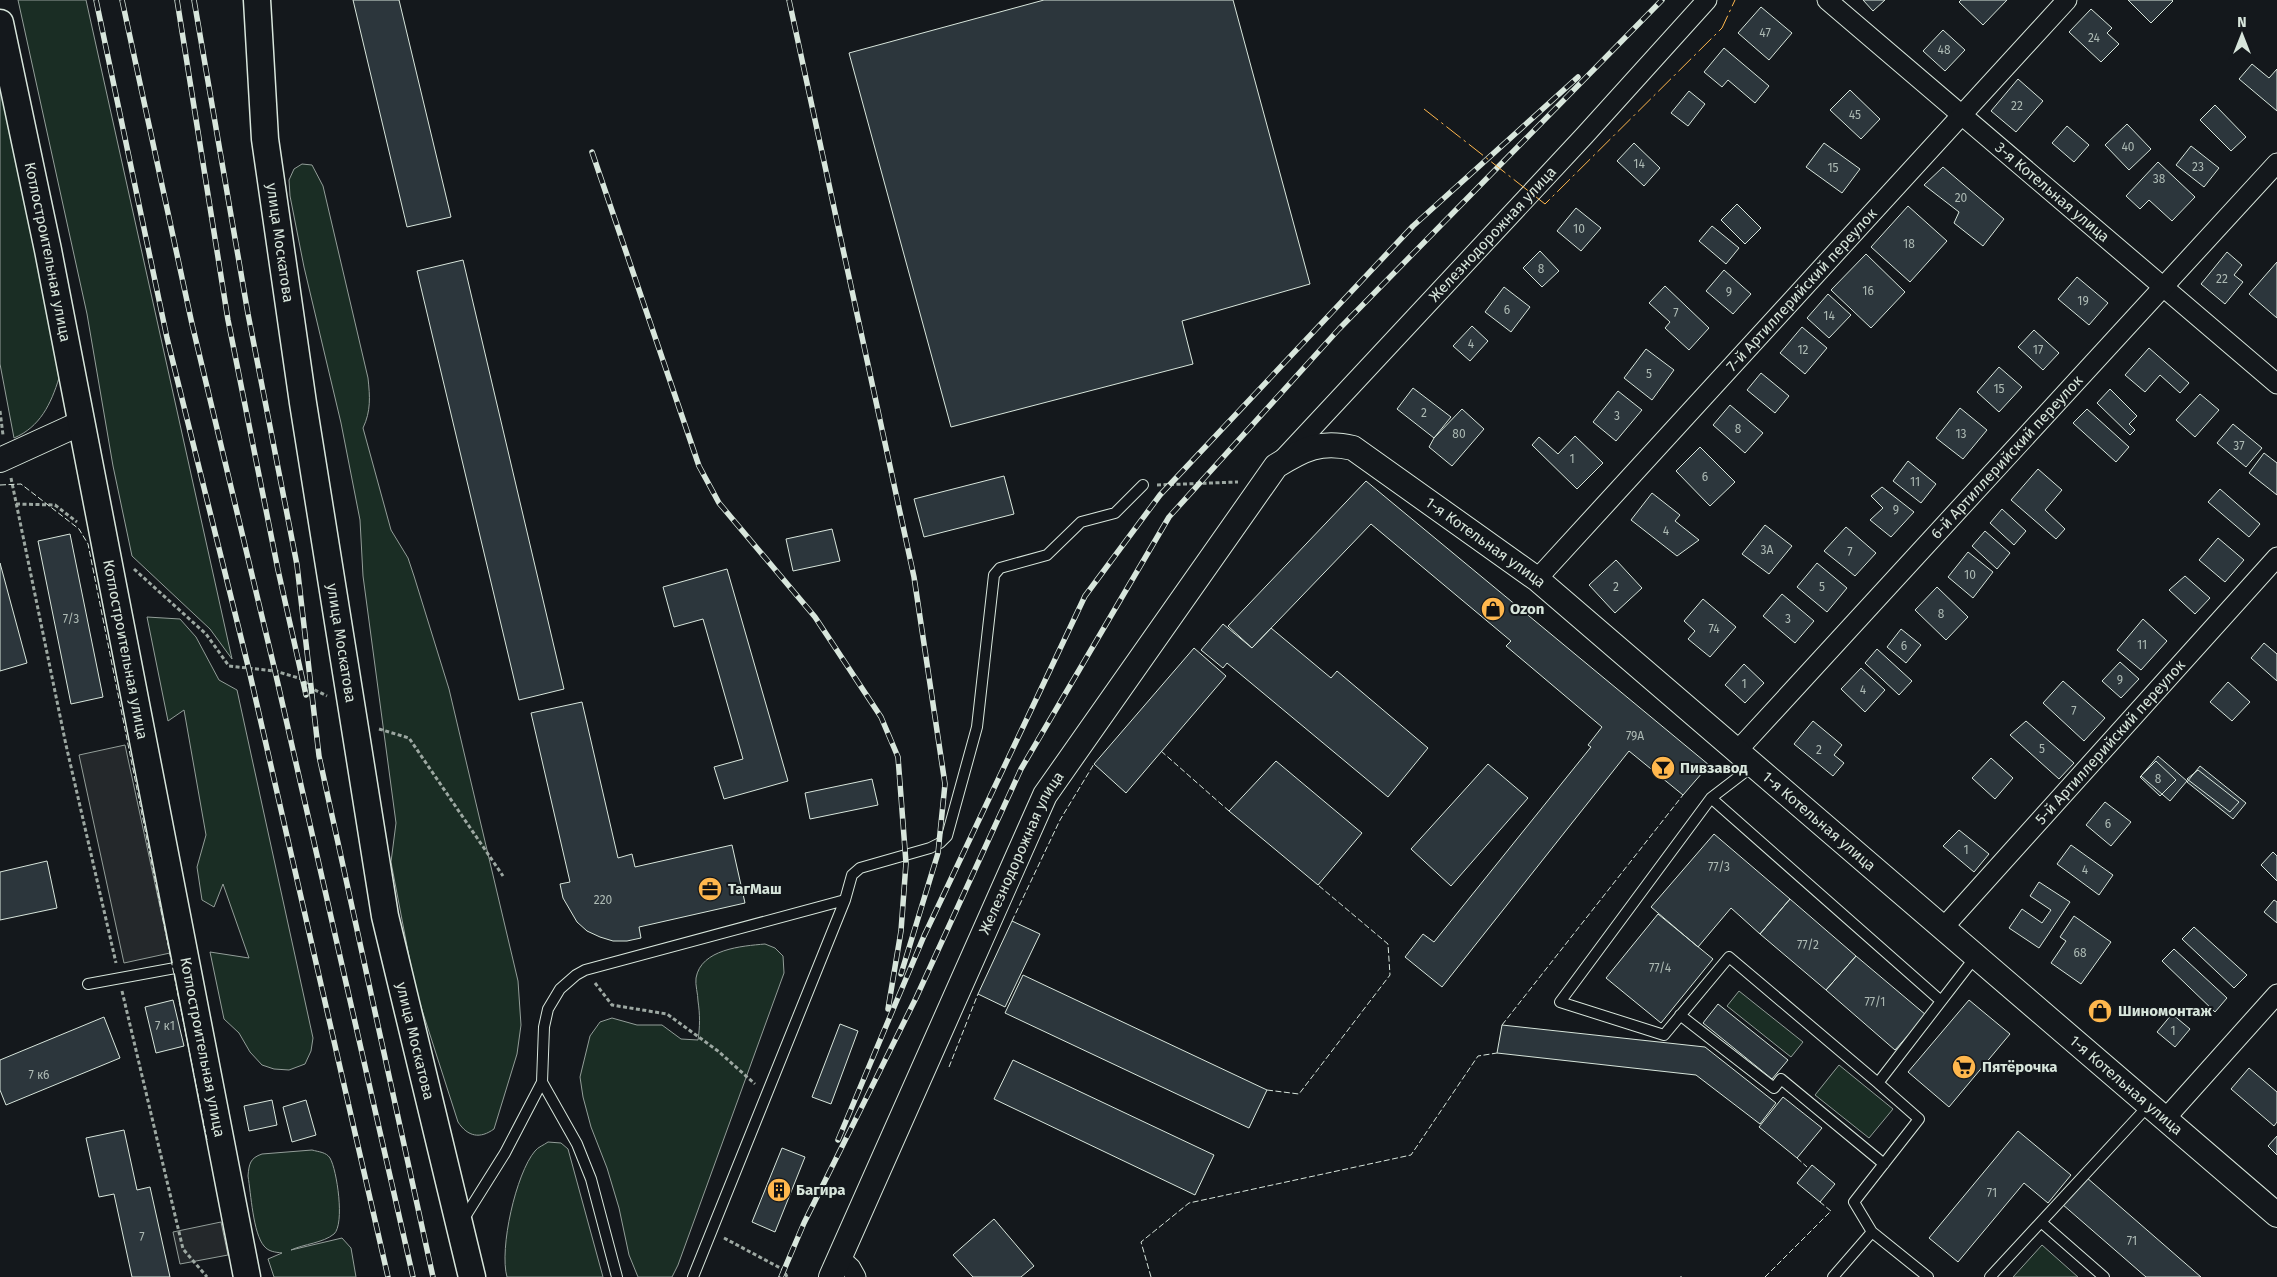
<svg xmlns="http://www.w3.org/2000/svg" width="2277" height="1277" viewBox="0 0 2277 1277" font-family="'Fira Sans',sans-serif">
<rect width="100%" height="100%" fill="#14181c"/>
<path fill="#1a2d24" stroke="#939e99" d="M18 0H86L232 659 210 629 132 556 113 466 87 314Z
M0 76 30 209 59 378C51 404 40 427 14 438L0 364Z
M302 164 312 165 323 186 368 378C370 397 371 411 363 428L391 530 408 558 414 576 449 689 518 981 521 1025 517 1054 494 1129C480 1139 468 1137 458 1122L415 988 391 862 396 823 363 576 360 520 341 423 304 267 290 196 289 180 294 169Z
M147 617 180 619 196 637 219 680 237 690 313 1038 311 1051 305 1064 289 1070 274 1069 262 1065 250 1052 239 1033 224 1019 210 952 249 958 223 884 214 907 202 900 197 867 206 835 184 710 168 721Z
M765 944 775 948 783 956 784 973 678 1265 672 1277H638L629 1255 619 1208 607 1168 591 1127 583 1097 580 1077 590 1036 600 1022 612 1018 637 1025H662L681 1039 698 1040C700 1027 700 1014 698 1001 698 994 695 985 696 978 701 949 742 946 765 944Z
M1739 991 1803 1042 1791 1057 1727 1006Z
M1839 1065 1893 1109 1869 1138 1815 1095Z
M548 1142 561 1143 568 1149 603 1277H507C499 1249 516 1173 535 1151 538 1147 544 1145 548 1142Z
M312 1150C319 1152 326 1152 330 1158 337 1170 345 1224 334 1234 323 1243 304 1244 291 1250L342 1238 351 1248 356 1277H274L268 1259 282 1253C275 1252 269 1252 264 1246 253 1233 251 1194 248 1176 249 1164 250 1158 262 1154Z
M2042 1245 2078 1277H2013Z"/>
<path fill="#24282b" stroke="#939e99" d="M125 745 170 953 124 963 79 755Z
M221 1222 228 1255 180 1264 173 1232Z"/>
<path fill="#2c363c" stroke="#d8e6dc" d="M353 0H399L451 217 407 227Z
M1044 0H1233L1310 284 1182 321 1193 364 951 427 849 53Z
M1863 0H1885L1873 11Z
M1961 0H2007L1983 25 1959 2Z
M2128 0H2172L2173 1 2151 23Z
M1761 7 1792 33 1769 60 1738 33Z
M2091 9 2112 28 2107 33 2119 44 2101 62 2069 32Z
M1943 30 1965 50 1945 71 1923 51Z
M1724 48 1769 86 1755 103 1728 80 1722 87 1704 72Z
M2252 64 2269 78 2277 69V111L2239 79Z
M2018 79 2043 101 2016 132 1991 111Z
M1850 90 1880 119 1861 139 1830 110Z
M1689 91 1705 104 1688 126 1671 113Z
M2215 105 2246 137 2231 151 2200 120Z
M2127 124 2151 149 2129 170 2105 145Z
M2067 126 2089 145 2074 162 2052 143Z
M1634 143 1660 168 1644 186 1617 161Z
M1824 143 1860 169 1842 193 1806 167Z
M2191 146 2219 168 2204 187 2176 165Z
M2158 162 2195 197 2172 221 2149 200 2140 209 2126 196Z
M1943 167 2004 219 1983 246 1954 223 1959 212 1924 185Z
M1737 204 1761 228 1745 244 1721 220Z
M1908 206 1947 241 1910 282 1871 247Z
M1576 208 1601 228 1581 251 1557 231Z
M1712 226 1739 248 1726 264 1699 241Z
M1540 251 1559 271 1542 287 1523 268Z
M2227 252 2242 265 2234 275 2243 282 2225 304 2201 284Z
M1866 254 1905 292 1871 328 1831 290Z
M463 260 564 689 519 700 417 271Z
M2277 262V318L2249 294Z
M1724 270 1751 294 1733 314 1706 291Z
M2077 277 2108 303 2089 325 2058 299Z
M1665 286 1709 328 1689 350 1665 328 1670 322 1649 303Z
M1504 287 1530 307 1511 332 1485 312Z
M1828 294 1851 315 1829 338 1807 318Z
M1472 326 1488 341 1470 361 1453 346Z
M1802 327 1827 348 1805 374 1780 353Z
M2034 330 2059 353 2043 370 2018 347Z
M2149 348 2189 383 2180 393 2160 375 2145 392 2125 375Z
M1646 349 1674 370 1652 400 1624 378Z
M1999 367 2022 387 1999 412 1977 392Z
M1761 373 1789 396 1775 413 1747 390Z
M1413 388 1451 417 1434 438 1397 409Z
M2110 389 2137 416 2129 424 2135 430 2130 435 2097 403Z
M1618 391 1642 410 1616 441 1593 422Z
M2200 394 2219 410 2195 437 2176 420Z
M1730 405 1763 433 1745 453 1713 425Z
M1960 408 1987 430 1963 459 1936 438Z
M1462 409 1484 429 1452 466 1429 447 1434 438Z
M2087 409 2129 447 2116 462 2073 423Z
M2233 424 2262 448 2246 467 2217 443Z
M1575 436 1603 463 1577 489 1532 445 1539 437 1558 454Z
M1700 447 1735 482 1710 506 1676 471Z
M2264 453 2277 463V495L2249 473Z
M1908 461 1936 484 1921 503 1893 481Z
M2038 469 2062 490 2045 510 2065 529 2056 539 2011 500Z
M1004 476 1014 514 924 537 914 499Z
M1366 481 1709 765 1683 795 1629 751 1442 987 1405 957 1423 934 1434 942 1591 747 1588 745 1602 727 1506 646 1511 641 1371 524 1252 648 1228 626Z
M1882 487 1914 512 1891 537 1870 520 1883 508 1871 496Z
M2220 489 2260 524 2249 537 2208 502Z
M1652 493 1680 515 1675 521 1699 540 1677 556 1631 520Z
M2002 509 2026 531 2014 545 1990 523Z
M1765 525 1792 546 1769 574 1742 554Z
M1846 527 1876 553 1855 576 1824 551Z
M832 529 840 561 793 571 786 539Z
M1985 531 2010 553 1997 569 1972 546Z
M70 534 103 697 71 704 38 541Z
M2218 538 2244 560 2225 582 2199 560Z
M1968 552 1993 572 1973 598 1948 577Z
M1616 560 1642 588 1615 613 1589 585Z
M0 563 27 663 0 671Z
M1817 563 1847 588 1827 612 1797 587Z
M727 569 788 781 724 799 714 767 743 759 703 619 674 627 663 587Z
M2185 576 2210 598 2195 614 2169 590Z
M1937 587 1968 617 1946 640 1915 610Z
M1782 594 1814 621 1795 643 1763 616Z
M1703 599 1736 627 1710 657 1688 639 1695 631 1684 621Z
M2143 619 2167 641 2141 670 2117 650Z
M1223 624 1252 648 1271 628 1331 678 1337 671 1428 748 1388 797 1227 663 1223 668 1201 650Z
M1901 629 1921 645 1906 663 1887 647Z
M2264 643 2277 654V681L2251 658Z
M1194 648 1226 676 1126 793 1094 764Z
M1877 649 1912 681 1899 695 1865 663Z
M2120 662 2139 679 2121 698 2102 681Z
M1744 664 1764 683 1745 703 1725 685Z
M1861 668 1885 690 1865 712 1841 689Z
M2063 681 2105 718 2084 741 2043 703Z
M2228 682 2250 702 2232 721 2210 702Z
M582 702 618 858 632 854 635 867 732 845 745 903 639 927 641 938 627 941H613L600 937 587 931 577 922 563 898 560 884 570 882 531 713Z
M1813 721 1842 745 1834 755 1844 763 1833 776 1794 744Z
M2026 721 2074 763 2059 779 2010 735Z
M2158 756 2187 781 2170 801 2141 776Z
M1991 758 2013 778 1995 799 1972 778Z
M1276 761 1362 833 1318 885 1229 811Z
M2156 761 2176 780 2160 796 2140 777Z
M1488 764 1528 798 1451 886 1411 849Z
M2200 766 2246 803 2233 819 2187 782Z
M2198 770 2239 802 2230 812 2187 779Z
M872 779 878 805 810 819 805 793Z
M2105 802 2131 822 2111 846 2086 825Z
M1959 830 1989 854 1974 872 1943 846Z
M1714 834 1790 899 1760 934 1731 908 1698 947 1651 907Z
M2071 845 2113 875 2099 895 2057 864Z
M2273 852 2277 856V881L2261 865Z
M47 861 57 908 0 920V872Z
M2039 882 2070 902 2039 948 2009 928 2022 909 2042 923 2051 910 2030 896Z
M1790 899 1856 956 1826 990 1760 934Z
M2274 900 2277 902V923L2264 912Z
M1658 914 1713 959 1661 1023 1606 978Z
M2074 916 2111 942 2081 984 2051 963 2066 941 2060 937Z
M1012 921 1040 934 1005 1007 978 994Z
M2194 927 2247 975 2234 988 2182 939Z
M2174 949 2227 998 2215 1012 2162 961Z
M1856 956 1926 1015 1895 1050 1826 990Z
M1023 975 1267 1090 1249 1128 1005 1013Z
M173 1000 184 1046 156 1053 145 1007Z
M1969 1000 2010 1034 1949 1107 1908 1072Z
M1718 1004 1788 1060 1772 1079 1703 1023Z
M2172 1014 2190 1029 2175 1047 2157 1032Z
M104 1017 120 1058 6 1105 0 1090V1060Z
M840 1024 858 1031 831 1104 812 1097Z
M1502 1025 1705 1047 1776 1103 1760 1124 1696 1075 1497 1053Z
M1013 1060 1214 1155 1195 1195 994 1099Z
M2249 1068 2277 1092V1122L2274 1126 2231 1089Z
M1783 1097 1822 1128 1797 1158 1759 1127Z
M272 1100 277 1125 249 1131 244 1106Z
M306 1100 316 1135 292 1142 283 1107Z
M124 1130 137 1190 150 1187 170 1277H132L114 1194 99 1197 86 1138Z
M2018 1131 2071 1175 2048 1203 2024 1183 1958 1262 1929 1238Z
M2277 1136V1155L2268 1146Z
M782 1148 805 1157 775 1232 752 1222Z
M1812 1165 1835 1184 1820 1202 1797 1183Z
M2086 1177 2201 1277H2146L2062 1204Z
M994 1219 1034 1266 1021 1277H973L953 1255Z"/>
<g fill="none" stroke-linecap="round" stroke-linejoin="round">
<g stroke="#d8e6dc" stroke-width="12">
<path id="service" d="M1754 765 1711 798 1560 1002 1664 1035 1729 957 1878 1083
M1711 798 1941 1001
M88 984 186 966
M1680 1015 1774 1088 1781 1079 1884 1164
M542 1082 577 1144 591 1179 617 1277
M463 1220 505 1153 542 1082 544 1027 548 1009 560 989 576 975 585 970 845 900 852 875 860 868 930 848 940 843 947 836 977 727 994 575 1000 568 1047 555 1081 522 1115 513 1143 485
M2041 1222 2104 1277
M1872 1232 1854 1202 1919 1119 1878 1083 1976 956
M693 1277 845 900
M1833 1277 1872 1232 1928 1277
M1990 1277 2149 1105"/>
</g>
<g stroke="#d8e6dc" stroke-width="21">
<g id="minor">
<path id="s1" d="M1827 0 2277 384"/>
<path id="s2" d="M1284 458 1585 135 1707 0"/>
<path id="s3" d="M1537 579 2067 0"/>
<path id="s4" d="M1737 751 2277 163"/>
<path id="s5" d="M1943 928 2277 557"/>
<path d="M2165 1119 2277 994"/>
<path d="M839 1257 851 1268 856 1277"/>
</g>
</g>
<g stroke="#d8e6dc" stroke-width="26">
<g id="tertiary">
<path d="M0 460 81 423"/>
<path id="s6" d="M831 1277 1045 795 1276 466C1303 449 1321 440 1353 448L1537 579 2277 1215"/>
</g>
</g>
<g stroke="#d8e6dc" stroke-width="29">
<g id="secondary">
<path id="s7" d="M257 0 265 139 303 403 385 916 472 1277"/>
<path id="s8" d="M0 23 48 250 247 1277"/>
</g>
</g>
<path stroke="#9da8a2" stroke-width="3" stroke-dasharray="4 2.5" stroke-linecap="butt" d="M0 411 3 435
M11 478 66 745 116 963
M1157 485 1238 482
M16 504 55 505 77 522
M134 569 206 634 229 666 275 671 302 679 311 688 327 696
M379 729 409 738 503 876
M595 983 612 1005 667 1014 718 1051 755 1084
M122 991 183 1249 207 1277
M724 1238 784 1270 787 1277"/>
<use href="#service" stroke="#14181c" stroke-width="10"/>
<use href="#minor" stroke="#14181c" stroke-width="19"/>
<use href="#tertiary" stroke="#14181c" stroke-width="24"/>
<use href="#secondary" stroke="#14181c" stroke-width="26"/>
<g stroke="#d8e6dc" stroke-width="5.5">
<path id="rail" d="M96 0 167 338 249 670 388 1277
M122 0 192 324 275 671 413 1277
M177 0 228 320 278 570 306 695
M194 0 248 314 297 565 319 756 433 1277
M789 0 914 577 945 784 938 853 901 974
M592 152 699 466 719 503 815 617 881 717 898 757 906 863 901 931 888 1009
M838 1140 924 936 1085 596 1160 495 1413 226 1578 77
M781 1277 804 1223 916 998 1021 769 1169 517 1339 329 1662 0"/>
</g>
<use href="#rail" stroke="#14181c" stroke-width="4" stroke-dasharray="11" stroke-linecap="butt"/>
<path stroke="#d8e6dc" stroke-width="1" stroke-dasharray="6 2.5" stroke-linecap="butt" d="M0 485 21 484 79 529 88 544 207 1140
M1161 751 1229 811
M1012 921 1060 820 1094 764
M1502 1025 1683 795
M949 1067 978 994
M1267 1090 1299 1094 1390 975 1388 944 1318 885
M1797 1158 1807 1167
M1151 1277 1141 1242 1189 1203 1411 1155 1478 1056 1497 1053
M1680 1277H1682
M1765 1277 1831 1211 1820 1202"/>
<path stroke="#ffb74d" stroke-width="1" stroke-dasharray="18 4 2.5 4" stroke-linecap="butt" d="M1424 109 1545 204 1722 28 1735 0"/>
</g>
<defs>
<g id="shop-disc" transform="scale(1.25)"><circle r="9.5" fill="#ffb74d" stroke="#14181c"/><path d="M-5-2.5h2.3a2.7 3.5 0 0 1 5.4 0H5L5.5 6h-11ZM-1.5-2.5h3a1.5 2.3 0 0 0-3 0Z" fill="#111"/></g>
<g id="bar-disc" transform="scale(1.25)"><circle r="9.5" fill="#ffb74d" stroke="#14181c"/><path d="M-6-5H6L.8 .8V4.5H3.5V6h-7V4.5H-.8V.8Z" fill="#111"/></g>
<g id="office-disc" transform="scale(1.25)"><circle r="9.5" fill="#ffb74d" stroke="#14181c"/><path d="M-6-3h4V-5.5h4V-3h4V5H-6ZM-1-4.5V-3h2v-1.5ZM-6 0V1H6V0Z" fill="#111"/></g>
<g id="supermarket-disc" transform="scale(1.25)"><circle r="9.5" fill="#ffb74d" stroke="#14181c"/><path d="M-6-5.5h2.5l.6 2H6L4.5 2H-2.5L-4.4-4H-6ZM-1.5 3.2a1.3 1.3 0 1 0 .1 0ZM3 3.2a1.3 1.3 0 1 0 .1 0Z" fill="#111"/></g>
<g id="building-disc" transform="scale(1.25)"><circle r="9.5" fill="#ffb74d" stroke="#14181c"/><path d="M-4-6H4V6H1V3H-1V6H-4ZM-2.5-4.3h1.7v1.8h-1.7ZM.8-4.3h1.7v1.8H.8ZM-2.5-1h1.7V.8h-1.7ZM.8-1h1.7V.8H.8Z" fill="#111"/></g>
</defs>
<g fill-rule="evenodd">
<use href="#shop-disc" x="1493" y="609"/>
<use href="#bar-disc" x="1663" y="768"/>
<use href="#office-disc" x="710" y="889"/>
<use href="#shop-disc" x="2100" y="1011"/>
<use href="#supermarket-disc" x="1964" y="1067"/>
<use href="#building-disc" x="779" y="1190"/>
</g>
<g text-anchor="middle" stroke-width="4" stroke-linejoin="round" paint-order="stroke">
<g font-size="12" fill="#adbab4">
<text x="1765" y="37">47</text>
<text x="2094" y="42">24</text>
<text x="1944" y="54">48</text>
<text x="2017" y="110">22</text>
<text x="1855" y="119">45</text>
<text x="2128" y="151">40</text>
<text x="1639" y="168">14</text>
<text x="2198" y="171">23</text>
<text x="1833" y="172">15</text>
<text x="2159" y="183">38</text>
<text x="1961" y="202">20</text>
<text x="1579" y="233">10</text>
<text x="1909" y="248">18</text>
<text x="1541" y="273">8</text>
<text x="2222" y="283">22</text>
<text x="1868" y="295">16</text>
<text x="1729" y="296">9</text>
<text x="2083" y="305">19</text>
<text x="1507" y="314">6</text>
<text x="1676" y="317">7</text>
<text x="1829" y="320">14</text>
<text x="1471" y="348">4</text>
<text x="1803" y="354">12</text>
<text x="2038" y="354">17</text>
<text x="1649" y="378">5</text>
<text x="1999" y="393">15</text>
<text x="1424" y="417">2</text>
<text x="1617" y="420">3</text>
<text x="1738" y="433">8</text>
<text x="1459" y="438">80</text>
<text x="1961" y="438">13</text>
<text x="2239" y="450">37</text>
<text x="1572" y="463">1</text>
<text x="1705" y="481">6</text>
<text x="1915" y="486">11</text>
<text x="1896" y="514">9</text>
<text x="1666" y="535">4</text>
<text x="1767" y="554">3А</text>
<text x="1850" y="556">7</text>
<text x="1970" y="579">10</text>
<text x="1616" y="591">2</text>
<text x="1822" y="591">5</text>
<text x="1941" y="618">8</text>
<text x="71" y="623">7/3</text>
<text x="1788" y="623">3</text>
<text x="1714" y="633">74</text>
<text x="2142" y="649">11</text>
<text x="1904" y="650">6</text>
<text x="2120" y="684">9</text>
<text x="1744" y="688">1</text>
<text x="1863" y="694">4</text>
<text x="2074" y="715">7</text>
<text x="1635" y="740">79А</text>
<text x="2042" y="753">5</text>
<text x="1819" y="754">2</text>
<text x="2158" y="783">8</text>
<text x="2108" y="828">6</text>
<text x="1966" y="854">1</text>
<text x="1719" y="871">77/3</text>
<text x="2085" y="874">4</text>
<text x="603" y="904">220</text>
<text x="1808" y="949">77/2</text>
<text x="2080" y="957">68</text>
<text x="1660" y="972">77/4</text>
<text x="1875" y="1006">77/1</text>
<text x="165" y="1030">7 к1</text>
<text x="2173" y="1035">1</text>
<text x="39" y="1079">7 к6</text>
<text x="1992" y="1197">71</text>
<text x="142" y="1241">7</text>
<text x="2132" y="1245">71</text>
</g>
<g font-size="15" fill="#d8e6dc" stroke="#14181c">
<text dy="5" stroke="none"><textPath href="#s1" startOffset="296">3-я Котельная улица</textPath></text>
<text dy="5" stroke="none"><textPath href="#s2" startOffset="306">Железнодорожная улица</textPath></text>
<text dy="5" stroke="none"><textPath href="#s7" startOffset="244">улица Москатова</textPath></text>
<text dy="5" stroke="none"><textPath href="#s8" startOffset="234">Котлостроительная улица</textPath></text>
<text dy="5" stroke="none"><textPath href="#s3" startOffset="392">7-й Артиллерийский переулок</textPath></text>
<text dy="5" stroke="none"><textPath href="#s4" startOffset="399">6-й Артиллерийский переулок</textPath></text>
<text dy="5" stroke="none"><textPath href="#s6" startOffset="1174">1-я Котельная улица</textPath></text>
<text dy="5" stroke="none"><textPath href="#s7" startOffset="649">улица Москатова</textPath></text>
<text dy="5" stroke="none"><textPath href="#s8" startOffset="639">Котлостроительная улица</textPath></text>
<text dy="5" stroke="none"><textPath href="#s5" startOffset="250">5-й Артиллерийский переулок</textPath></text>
<text dy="5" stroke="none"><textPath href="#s6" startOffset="1609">1-я Котельная улица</textPath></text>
<text dy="5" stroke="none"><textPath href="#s6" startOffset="465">Железнодорожная улица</textPath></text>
<text dy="5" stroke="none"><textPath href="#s7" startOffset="1054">улица Москатова</textPath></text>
<text dy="5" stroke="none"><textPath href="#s8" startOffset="1044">Котлостроительная улица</textPath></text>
<text dy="5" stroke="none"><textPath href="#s6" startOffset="2014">1-я Котельная улица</textPath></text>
</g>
<g font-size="15" font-weight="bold" fill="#d8e6dc" stroke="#14181c" text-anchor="start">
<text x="1510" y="614">Ozon</text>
<text x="1680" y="773">Пивзавод</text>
<text x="728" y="894">ТагМаш</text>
<text x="2118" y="1016">Шиномонтаж</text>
<text x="1982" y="1072">Пятёрочка</text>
<text x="796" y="1195">Багира</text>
</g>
</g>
<g transform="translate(2242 35)" stroke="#14181c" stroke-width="4" paint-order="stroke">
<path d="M0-4L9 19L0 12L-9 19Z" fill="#d8e6dc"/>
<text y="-8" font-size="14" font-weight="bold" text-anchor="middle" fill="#d8e6dc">N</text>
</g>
</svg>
